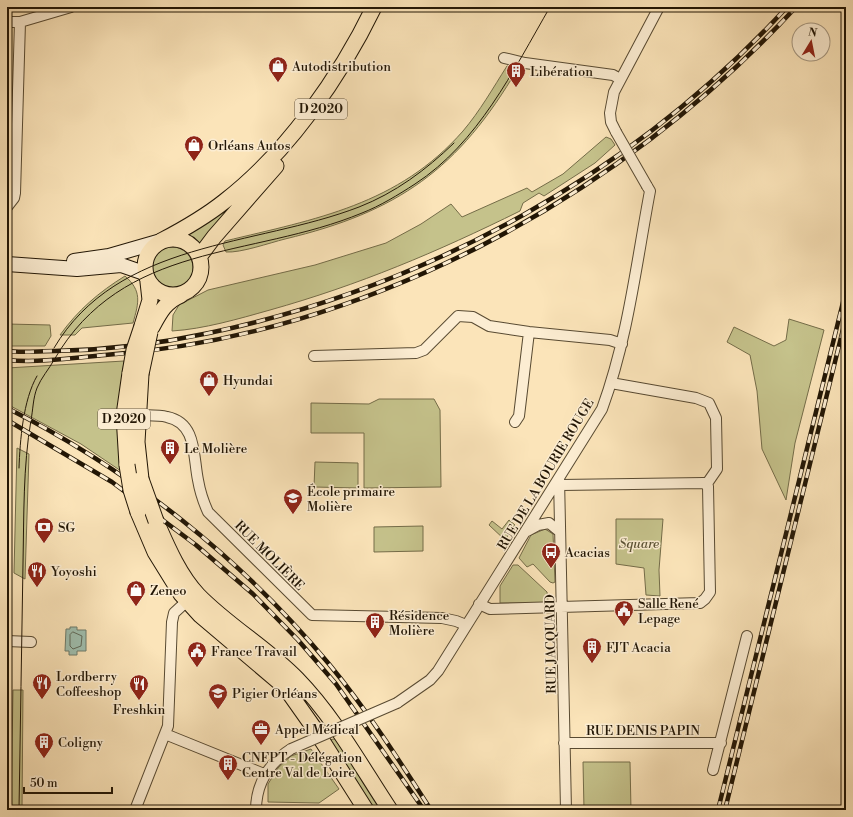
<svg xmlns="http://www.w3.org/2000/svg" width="853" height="817" viewBox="0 0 853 817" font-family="'Libre Bodoni',serif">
<rect width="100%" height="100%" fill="#fbe4b9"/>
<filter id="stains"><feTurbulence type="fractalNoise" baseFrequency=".005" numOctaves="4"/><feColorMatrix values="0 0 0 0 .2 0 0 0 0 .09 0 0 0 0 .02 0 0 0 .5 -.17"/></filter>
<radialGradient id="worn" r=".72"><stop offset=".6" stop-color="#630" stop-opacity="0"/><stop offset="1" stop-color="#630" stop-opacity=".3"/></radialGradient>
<path fill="#c5c28b" stroke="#746c48" d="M507 66 518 68C459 169 398 212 285 239 269 243 241 253 226 252L223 245 225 241C316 219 398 205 463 131 480 111 493 88 507 66Z
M606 137 611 139 615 145 595 163 544 196 539 193 523 203 520 211C437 252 359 285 270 310 238 319 204 329 172 331L173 315 179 305 208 290 315 265 386 243 421 224 451 204 462 217 527 188 532 192 563 174Z
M241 195 199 246 188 234Z
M151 268a21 21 0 1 1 42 0a21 21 0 1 1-42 0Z
M125 276C142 291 139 302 133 323L82 328 75 335H60C78 310 99 292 125 276Z
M789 319 824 330 795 443 786 500 762 449 757 391 750 355 727 342 734 327 774 346 786 340Z
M7 324 50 325 51 336 45 346H7Z
M124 361 117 419 121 471 81 444 7 404V368Z
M379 399H434L440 410 441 487 364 488V433H311V403L369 404Z
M17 448 29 454 25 579 14 573Z
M315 462 358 463V488L314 487Z
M616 519H663L659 570 660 596 646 595 644 568 616 564Z
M509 520 515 525 505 540 489 525 492 521 502 529Z
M423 526V551L374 552V527Z
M545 529 553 534 555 582 553 583 550 582 533 564 527 567 519 558 531 535Z
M513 565H518L547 592 548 600 544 603H500V586Z
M13 690H23L22 810H11Z
M340 738 383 810H372L328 740Z
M311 749 339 789 319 803 268 802V784L278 768 291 756Z
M583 762H630L631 810H584Z"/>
<path fill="#9fbfaf" stroke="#6d7b6b" d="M70 627H77V630H86V651H77V655H69V651H65L66 629H70Z"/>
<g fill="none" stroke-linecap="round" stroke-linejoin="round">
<path stroke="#606a5a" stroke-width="1" d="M73 632 82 636 81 646 73 649 70 646V635Z"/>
<g stroke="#584a32" stroke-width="12">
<path id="street" d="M7 22H20L71 7
M504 58 525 63 613 75 620 79
M616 132 611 122 610 113 614 92 659 7
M7 207 14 198 15 193 20 22
M314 356 416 353 424 350 458 316 473 317 489 326 529 332 610 340 622 344
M611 383 696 398 709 403 716 418 717 469 706 485
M133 415C144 416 156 414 167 417 197 423 193 456 198 480 200 492 203 501 208 512L312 615 442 618 456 621 466 625
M515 422 519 416 529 332
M559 478 566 810
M527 531 538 525 549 523 560 532
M479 604 490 609 700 603 705 599 710 592 708 486 704 483 561 485
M7 641 31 642
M397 703 430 680 438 671 602 409C628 338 636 265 650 191L647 186
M165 734 264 774
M564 743H721
M713 770 747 636
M135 810 168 726 172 622 174 613 187 601
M256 810C256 784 269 763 291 749"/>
</g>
<g stroke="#221605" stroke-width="16">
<path id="secondary" d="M74 261 109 256 161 241
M7 264 77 269 121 265 144 273"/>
</g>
<g stroke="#221605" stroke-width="17">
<path id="primary" d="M145 267a28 28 0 1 1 56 0a28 28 0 1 1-56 0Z
M161 241C184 229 205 217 225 201 287 153 340 77 374 7
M199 257 214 237 276 166
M142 326 150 300 148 282
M152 327C160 312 166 301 181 295
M141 374 137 442 141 479
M127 465 124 415 130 373
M138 512 155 552 181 594 200 615 285 687 314 728 366 810
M156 521C167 546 179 575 198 595 228 626 267 648 297 679 334 717 361 766 390 810"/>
</g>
<use href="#street" stroke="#fcedd2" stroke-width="10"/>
<use href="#secondary" stroke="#fcedd2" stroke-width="14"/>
<use href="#primary" stroke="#fbe4b9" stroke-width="15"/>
<path stroke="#221605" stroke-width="1" d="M54 348C118 240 255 247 359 207 395 193 426 170 454 143
M19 468C20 441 23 400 37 376
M19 810C20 728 22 645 23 563 24 515 23 467 31 420 33 410 33 398 37 388 41 378 49 369 54 360 123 241 251 259 362 213 380 206 398 195 415 184 478 143 513 71 550 7"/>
<g stroke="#221605" stroke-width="4.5">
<path id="rail" d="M7 351C23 353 39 351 55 351 108 350 158 344 209 333 428 287 635 173 787 7
M7 360C39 363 73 358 105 355 365 336 621 197 796 7
M7 408C130 470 241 558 329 664 367 710 399 760 431 810
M7 420 112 482 196 545 253 594 298 640 336 684 424 810
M718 810 846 290
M725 810 846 317"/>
</g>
<use href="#rail" stroke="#fcedd2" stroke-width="3" stroke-dasharray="9" stroke-linecap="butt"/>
<g stroke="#584a32" stroke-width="12" stroke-linecap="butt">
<path id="street-bridge" d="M616 132 647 186
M291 749 397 703"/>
</g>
<g stroke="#221605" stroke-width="17" stroke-linecap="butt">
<path id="primary-bridge" d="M130 373 134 350 142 326
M141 374 150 332
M127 465 131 490 138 512
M141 479 156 521"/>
</g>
<use href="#street-bridge" stroke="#fcedd2" stroke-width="10"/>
<use href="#primary-bridge" stroke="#fbe4b9" stroke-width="15"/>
</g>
<defs>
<g id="shop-pin" transform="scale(1)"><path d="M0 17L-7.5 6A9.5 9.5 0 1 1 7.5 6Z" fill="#8f2418" stroke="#fcedd2"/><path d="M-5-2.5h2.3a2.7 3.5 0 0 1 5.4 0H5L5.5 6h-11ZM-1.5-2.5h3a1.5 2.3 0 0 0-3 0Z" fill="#fff"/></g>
<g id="building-pin" transform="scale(1)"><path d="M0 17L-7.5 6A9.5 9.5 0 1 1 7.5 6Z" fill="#8f2418" stroke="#fcedd2"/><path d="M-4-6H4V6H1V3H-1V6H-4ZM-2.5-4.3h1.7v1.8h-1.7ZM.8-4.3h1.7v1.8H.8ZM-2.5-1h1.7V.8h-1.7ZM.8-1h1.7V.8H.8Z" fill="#fff"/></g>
<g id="school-pin" transform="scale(1)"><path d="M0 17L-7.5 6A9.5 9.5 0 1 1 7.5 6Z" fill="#8f2418" stroke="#fcedd2"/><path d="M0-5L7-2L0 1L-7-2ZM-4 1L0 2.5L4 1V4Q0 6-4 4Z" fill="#fff"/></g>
<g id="bank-pin" transform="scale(1)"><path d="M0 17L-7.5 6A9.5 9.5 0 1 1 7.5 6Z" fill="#8f2418" stroke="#fcedd2"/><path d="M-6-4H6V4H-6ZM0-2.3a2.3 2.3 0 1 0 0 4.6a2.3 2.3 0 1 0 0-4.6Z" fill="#fff"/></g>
<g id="bus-pin" transform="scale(1)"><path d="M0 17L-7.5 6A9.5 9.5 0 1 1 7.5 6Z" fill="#8f2418" stroke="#fcedd2"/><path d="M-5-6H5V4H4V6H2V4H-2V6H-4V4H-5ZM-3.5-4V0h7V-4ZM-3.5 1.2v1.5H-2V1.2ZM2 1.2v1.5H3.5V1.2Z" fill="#fff"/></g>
<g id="restaurant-pin" transform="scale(1)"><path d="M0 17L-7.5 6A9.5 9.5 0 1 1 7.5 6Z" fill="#8f2418" stroke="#fcedd2"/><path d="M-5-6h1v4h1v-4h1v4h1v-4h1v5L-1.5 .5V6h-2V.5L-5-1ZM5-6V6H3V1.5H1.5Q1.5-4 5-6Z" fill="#fff"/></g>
<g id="civic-pin" transform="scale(1)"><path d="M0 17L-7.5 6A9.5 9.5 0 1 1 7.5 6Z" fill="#8f2418" stroke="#fcedd2"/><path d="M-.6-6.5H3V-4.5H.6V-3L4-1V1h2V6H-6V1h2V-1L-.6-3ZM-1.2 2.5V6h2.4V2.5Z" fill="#fff"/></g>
<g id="university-pin" transform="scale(1)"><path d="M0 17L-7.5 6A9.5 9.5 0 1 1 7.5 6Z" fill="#8f2418" stroke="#fcedd2"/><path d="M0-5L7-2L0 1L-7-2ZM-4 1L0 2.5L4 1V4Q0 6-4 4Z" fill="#fff"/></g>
<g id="office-pin" transform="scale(1)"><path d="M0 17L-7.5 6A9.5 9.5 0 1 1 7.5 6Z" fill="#8f2418" stroke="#fcedd2"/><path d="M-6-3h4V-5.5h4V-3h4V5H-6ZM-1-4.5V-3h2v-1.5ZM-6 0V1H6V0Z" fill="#fff"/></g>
</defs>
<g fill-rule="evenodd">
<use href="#shop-pin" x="278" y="66"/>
<use href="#building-pin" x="516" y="71"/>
<use href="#shop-pin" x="194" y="145"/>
<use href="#shop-pin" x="209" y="380"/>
<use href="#building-pin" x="170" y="448"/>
<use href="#school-pin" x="293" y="498"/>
<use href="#bank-pin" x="44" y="527"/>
<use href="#bus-pin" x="551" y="552"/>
<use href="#restaurant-pin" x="37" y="571"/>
<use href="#shop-pin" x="136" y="590"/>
<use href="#civic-pin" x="624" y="610"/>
<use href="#building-pin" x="375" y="622"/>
<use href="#building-pin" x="592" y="647"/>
<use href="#civic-pin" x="197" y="651"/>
<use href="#restaurant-pin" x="42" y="683"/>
<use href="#restaurant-pin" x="139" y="684"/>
<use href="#university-pin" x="218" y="693"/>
<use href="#office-pin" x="261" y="729"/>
<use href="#building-pin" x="44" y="742"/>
<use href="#building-pin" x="228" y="764"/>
</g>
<g text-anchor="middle" stroke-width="3" stroke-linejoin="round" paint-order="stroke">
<g fill="#fcedd2" stroke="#635642" stroke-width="1">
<rect x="295" y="99" width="52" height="20" rx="3"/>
<rect x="98" y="409" width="52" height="20" rx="3"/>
</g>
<g font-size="12" font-weight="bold" fill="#221605">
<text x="321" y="113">D 2020</text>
<text x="124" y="423">D 2020</text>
</g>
<g font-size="13" fill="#221605" stroke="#fcedd2" text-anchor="start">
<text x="292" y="71">Autodistribution</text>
<text x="530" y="76">Libération</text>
<text x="208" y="150">Orléans Autos</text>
<text x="223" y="385">Hyundai</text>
<text x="184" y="453">Le Molière</text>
<text x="307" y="496">École primaire<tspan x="307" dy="15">Molière</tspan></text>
<text x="58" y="532">SG</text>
<text x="565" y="557">Acacias</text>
<text x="51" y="576">Yoyoshi</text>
<text x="150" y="595">Zeneo</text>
<text x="638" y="608">Salle René<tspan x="638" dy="15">Lepage</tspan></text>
<text x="389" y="620">Résidence<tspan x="389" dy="15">Molière</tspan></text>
<text x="606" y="652">FJT Acacia</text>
<text x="211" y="656">France Travail</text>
<text x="56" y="681">Lordberry<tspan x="56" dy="15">Coffeeshop</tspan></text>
<text x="232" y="698">Pigier Orléans</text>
<text x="139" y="714" text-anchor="middle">Freshkin</text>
<text x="275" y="734">Appel Médical</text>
<text x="58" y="747">Coligny</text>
<text x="242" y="762">CNFPT - Délégation<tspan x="242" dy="15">Centre Val de Loire</tspan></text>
</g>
<g font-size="13" fill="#221605" stroke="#fcedd2">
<text transform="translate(545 474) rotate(-59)" y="5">RUE DE LA BOURIE ROUGE</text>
<text transform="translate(270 555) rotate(45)" y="5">RUE MOLIÈRE</text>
<text transform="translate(550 644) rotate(-91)" y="5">RUE JACQUARD</text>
<text x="643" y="735">RUE DENIS PAPIN</text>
</g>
<g font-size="13" font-style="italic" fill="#5b5234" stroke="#fcedd2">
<text x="639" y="548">Square</text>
</g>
</g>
<rect width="853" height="817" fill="none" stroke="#fbe4b9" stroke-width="24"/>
<rect x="8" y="8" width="837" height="801" fill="none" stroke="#221605" stroke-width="2"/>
<rect x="12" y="12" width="829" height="793" fill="none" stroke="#221605"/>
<g transform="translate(811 42) rotate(10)"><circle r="19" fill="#fcedd2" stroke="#a59780"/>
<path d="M0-3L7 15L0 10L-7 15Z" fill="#8f2418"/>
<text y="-6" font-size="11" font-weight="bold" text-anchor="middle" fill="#221605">N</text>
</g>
<path d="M24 787v6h88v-6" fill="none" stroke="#221605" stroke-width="2"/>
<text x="30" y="787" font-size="12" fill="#221605" stroke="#fcedd2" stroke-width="3" paint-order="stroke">50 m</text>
<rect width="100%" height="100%" filter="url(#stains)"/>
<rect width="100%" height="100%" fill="url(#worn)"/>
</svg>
